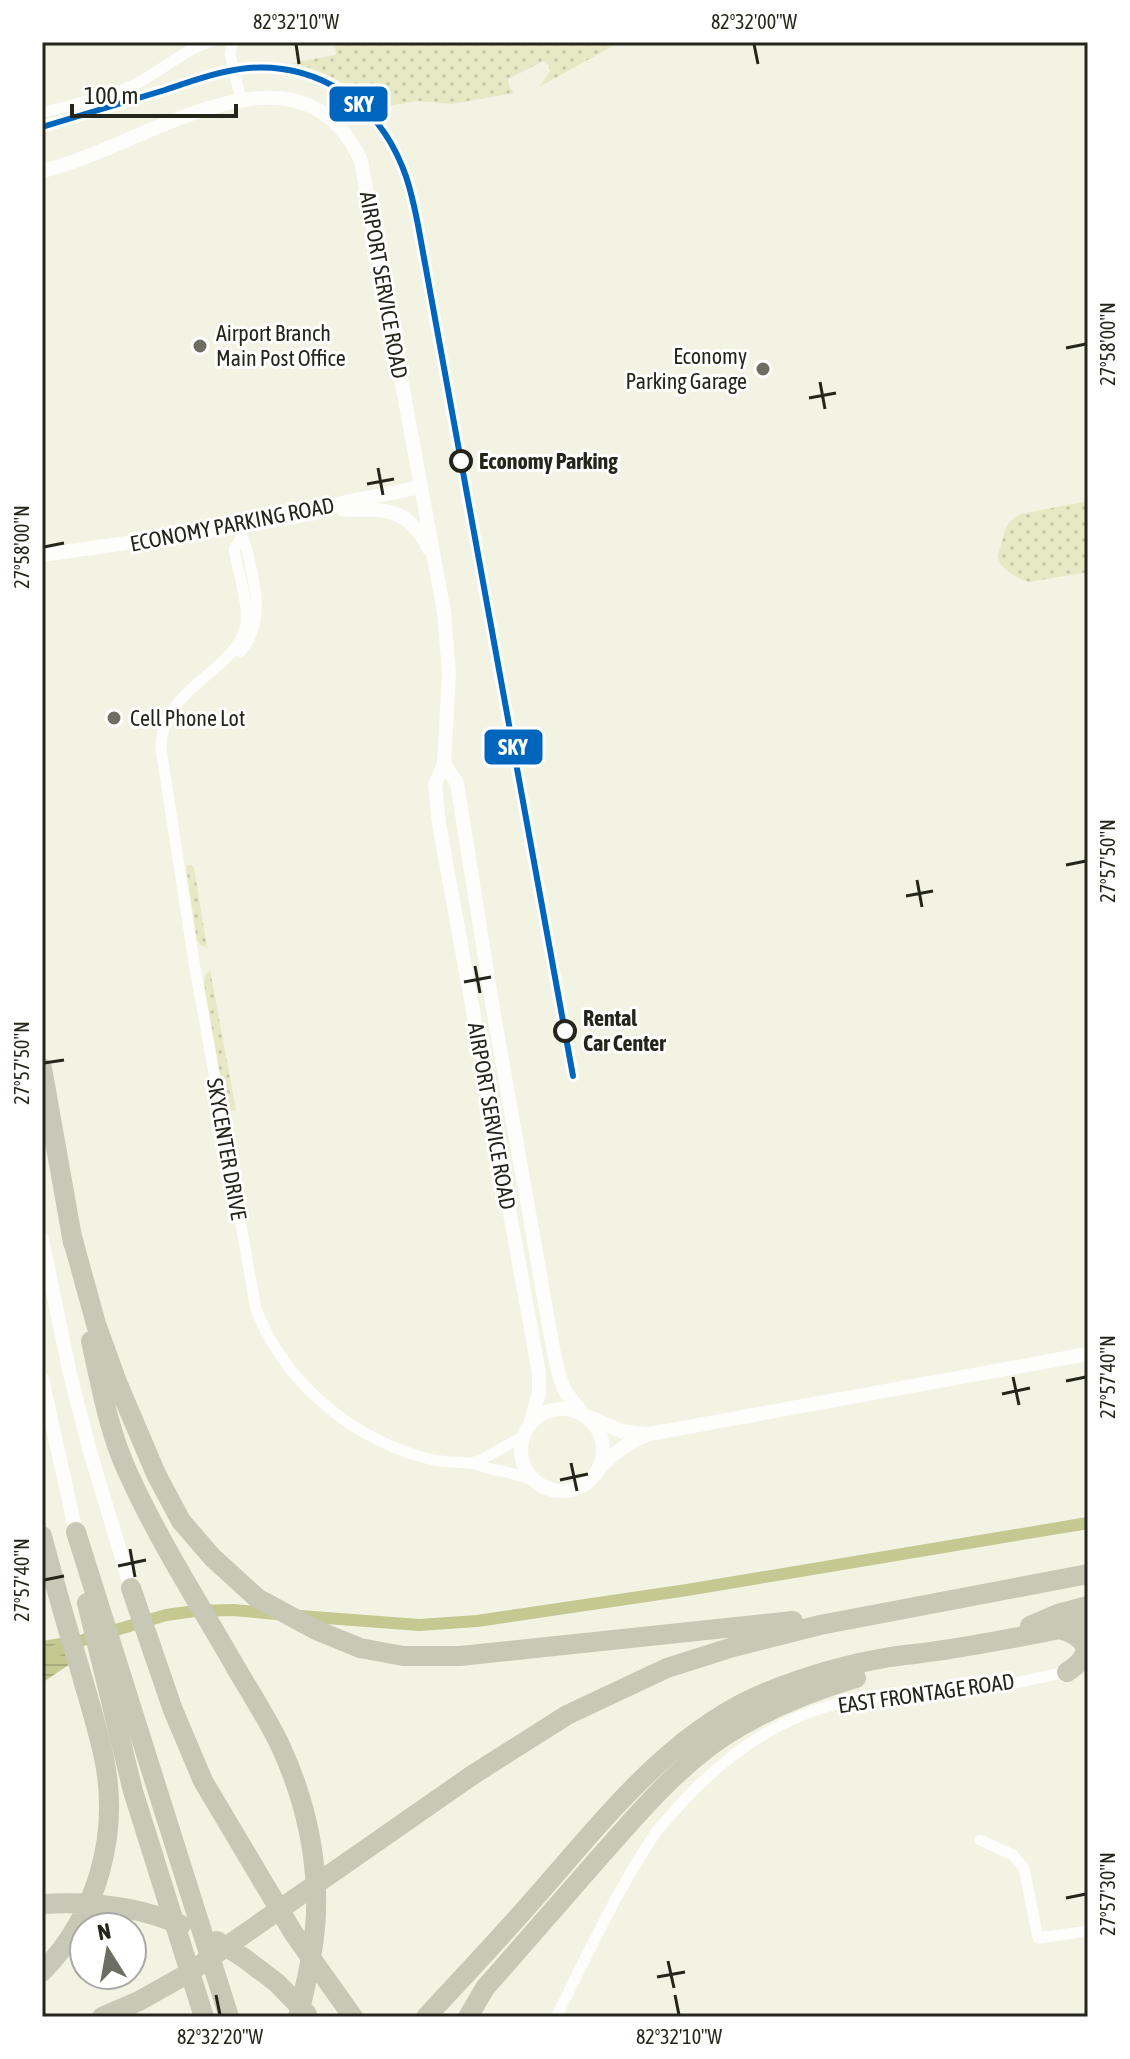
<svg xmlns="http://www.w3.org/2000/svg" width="1130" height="2059" viewBox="0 0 1130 2059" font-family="'Asap Condensed',sans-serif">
<defs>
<pattern id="grass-dots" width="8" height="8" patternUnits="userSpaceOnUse" patternTransform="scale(2)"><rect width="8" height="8" fill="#e6e9c4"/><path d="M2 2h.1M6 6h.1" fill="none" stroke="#c5c8a8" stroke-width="1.8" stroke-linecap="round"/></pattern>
<pattern id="water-rules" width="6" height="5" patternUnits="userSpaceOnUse" patternTransform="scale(2)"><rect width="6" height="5" fill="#c5c890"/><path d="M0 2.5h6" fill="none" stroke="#a9ac7c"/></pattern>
</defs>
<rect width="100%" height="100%" fill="#f2f3e2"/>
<path fill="url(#grass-dots)" d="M338 42H620L539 87 550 71 549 66 544 61 508 79 509 86 514 93 452 104 417 101 377 108C352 86 324 69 290 63L336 55 335 46 338 45Z
M1088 501V572L1029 582C1020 580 1000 569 998 558 997 554 1000 550 1001 545 1005 530 1006 521 1021 514Z
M191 865 194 868 207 947 202 946 197 941 186 866Z
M210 970 236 1110 228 1111 224 1097 204 983 205 976Z"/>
<path fill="url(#water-rules)" d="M72 1636 70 1664 42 1683V1641Z"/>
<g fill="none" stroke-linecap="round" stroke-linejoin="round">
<path stroke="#c5c890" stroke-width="12" d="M300 1616 419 1625 477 1621 687 1590 1088 1523
M42 1656 86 1639 166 1615 195 1611 233 1610 277 1614"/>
<path stroke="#fdfdfb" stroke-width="11" d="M232 42 230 54 241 99
M42 113C71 105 112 96 138 83 162 70 183 51 209 42
M242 537 234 549C238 571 248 602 246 623 239 672 160 686 161 749L194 962 256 1309C285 1384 354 1441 433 1460 445 1462 457 1462 470 1463 476 1464 482 1466 487 1468 504 1472 519 1474 535 1481
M240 652C266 623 255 584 247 550 245 543 242 538 241 532
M472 1463 484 1458 524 1436
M980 1840 1013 1855 1024 1868 1038 1938 1088 1931
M556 2017C587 1956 616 1892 654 1835 661 1825 670 1816 678 1807 720 1760 770 1722 832 1705 880 1692 929 1694 977 1689 1007 1686 1037 1678 1067 1672"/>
<path stroke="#fdfdfb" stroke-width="14" d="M42 171C137 151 298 23 361 161L444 612 449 673 444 764 435 785 439 824 539 1373V1393L531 1421
M343 510C386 509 408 507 429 549
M42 555 232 528 315 513 341 503 421 487
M444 764 457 783 493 1009 554 1354 559 1375 565 1391 582 1413
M42 1239 70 1374 89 1448 131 1588
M42 1379 76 1532
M521 1450a41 41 0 1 1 82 0a41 41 0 1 1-82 0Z
M589 1417 621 1431 645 1434
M597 1471C613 1454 627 1442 649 1434L1088 1354"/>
<path stroke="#c8c8b6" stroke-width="20" d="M42 1068 73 1243
M71 1233 96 1324 117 1382 156 1474 181 1521 212 1557 257 1598 316 1630 360 1648 403 1656H460L793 1621
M91 1341C101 1386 109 1433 129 1475 158 1539 197 1600 232 1661 248 1689 266 1716 280 1745 301 1790 314 1841 316 1891 318 1934 308 1976 298 2017
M76 1532 229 2017
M42 1536C53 1577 64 1618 77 1659 86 1691 97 1725 104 1758 120 1835 97 1916 42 1972
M131 1588 173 1710 203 1781 294 1934 353 2017
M87 1603 133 1791 204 2017
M1030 1626 1058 1614 1088 1606
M1059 1629C1090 1638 1095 1654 1067 1672
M42 1904C89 1901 138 1906 181 1925
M217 1941 244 1958 277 1983 307 2014
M102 2017 139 2001 187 1974 471 1776 567 1715 667 1668 733 1647 820 1625 1088 1574
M426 2017C465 1975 504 1934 541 1891 606 1817 673 1730 767 1692 806 1676 848 1664 890 1657 912 1654 934 1652 956 1648 1000 1641 1044 1632 1088 1624
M468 2017 485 1988C523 1945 560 1902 597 1860 636 1816 674 1770 723 1737 764 1710 809 1692 856 1678"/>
<g stroke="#fff" stroke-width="12">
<path id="tram-1" d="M42 127C83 115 124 102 165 90 192 81 219 71 248 68 317 63 376 101 402 166 410 184 414 205 418 225L573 1076"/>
</g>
<use href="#tram-1" stroke="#0065bd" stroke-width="6"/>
</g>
<path fill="none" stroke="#25261b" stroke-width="3" d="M296 44 299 64M754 44 758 64M1066 348 1086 344M820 382 825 409M809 398 836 393M378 468 383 495M367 484 394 479M44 547 64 543M1066 865 1086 861M917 880 922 907M906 896 933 891M475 966 480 993M464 982 491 977M44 1063 64 1060M1013 1377 1019 1405M1066 1381 1086 1377M1002 1394 1030 1388M571 1463 577 1491M560 1480 588 1474M130 1549 135 1577M118 1566 146 1560M44 1580 64 1576M1066 1898 1086 1894M668 1961 674 1988M657 1977 685 1972M216 1995 220 2015M675 1995 679 2015"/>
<g fill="#6d6e61" stroke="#fff" stroke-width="3">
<circle cx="200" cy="346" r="8"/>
<circle cx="763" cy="369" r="8"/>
<circle cx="114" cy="718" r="8"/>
</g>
<g fill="#fff" stroke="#25261b" stroke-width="4">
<circle cx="461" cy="461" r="10"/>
<circle cx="565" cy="1031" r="10"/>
</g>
<g text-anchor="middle" stroke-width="6" stroke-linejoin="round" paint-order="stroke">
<g font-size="22" fill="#25261b" stroke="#fff">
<text transform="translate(384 285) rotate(80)" y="8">AIRPORT SERVICE ROAD</text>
<text transform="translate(232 524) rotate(-11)" y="8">ECONOMY PARKING ROAD</text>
<text transform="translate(492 1116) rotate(80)" y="8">AIRPORT SERVICE ROAD</text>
<text transform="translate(227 1149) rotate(80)" y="8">SKYCENTER DRIVE</text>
<text transform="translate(926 1693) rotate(-8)" y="8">EAST FRONTAGE ROAD</text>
</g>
<g font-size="22" fill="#25261b" stroke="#fff" text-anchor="start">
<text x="216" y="341">Airport Branch<tspan x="216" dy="25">Main Post Office</tspan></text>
<text x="747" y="364" text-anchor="end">Economy<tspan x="747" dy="25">Parking Garage</tspan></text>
<text x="130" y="726">Cell Phone Lot</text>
</g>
<g font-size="22" font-weight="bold" fill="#25261b" stroke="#fff" text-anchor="start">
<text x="479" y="469">Economy Parking</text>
<text x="583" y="1026">Rental<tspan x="583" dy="25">Car Center</tspan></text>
</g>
</g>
<g stroke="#fff" stroke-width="3">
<rect x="328" y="85" width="61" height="38" rx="8" fill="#0065bd"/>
<rect x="483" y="728" width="61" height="38" rx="8" fill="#0065bd"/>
</g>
<g font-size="22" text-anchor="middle" font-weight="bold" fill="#fff">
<text x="359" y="112">SKY</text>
<text x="513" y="755">SKY</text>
</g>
<rect width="1130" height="2059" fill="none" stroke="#ffffff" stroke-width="88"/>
<g transform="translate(108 1951) rotate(349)"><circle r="38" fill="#ffffff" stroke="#a8a8a4" stroke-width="2"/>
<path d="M0-6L14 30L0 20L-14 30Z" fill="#6d6e61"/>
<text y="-12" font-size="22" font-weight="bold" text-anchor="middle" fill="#25261b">N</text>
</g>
<path d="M72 104v12h164v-12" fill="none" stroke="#25261b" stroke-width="4"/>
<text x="84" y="104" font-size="24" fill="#25261b" stroke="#ffffff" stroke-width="6" paint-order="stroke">100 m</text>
<rect x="44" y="44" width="1042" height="1971" fill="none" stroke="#25261b" stroke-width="3"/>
<g font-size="20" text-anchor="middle" fill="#25261b">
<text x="296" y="29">82°32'10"W</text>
<text x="754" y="29">82°32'00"W</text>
<text transform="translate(1108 344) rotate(-90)" y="7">27°58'00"N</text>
<text transform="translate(22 547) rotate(-90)" y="7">27°58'00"N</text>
<text transform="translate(1108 861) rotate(-90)" y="7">27°57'50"N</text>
<text transform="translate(22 1063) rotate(-90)" y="7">27°57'50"N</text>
<text transform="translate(1108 1377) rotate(-90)" y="7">27°57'40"N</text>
<text transform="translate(22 1580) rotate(-90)" y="7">27°57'40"N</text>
<text transform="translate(1108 1894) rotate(-90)" y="7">27°57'30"N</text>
<text x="220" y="2044">82°32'20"W</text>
<text x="679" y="2044">82°32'10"W</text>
</g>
</svg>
